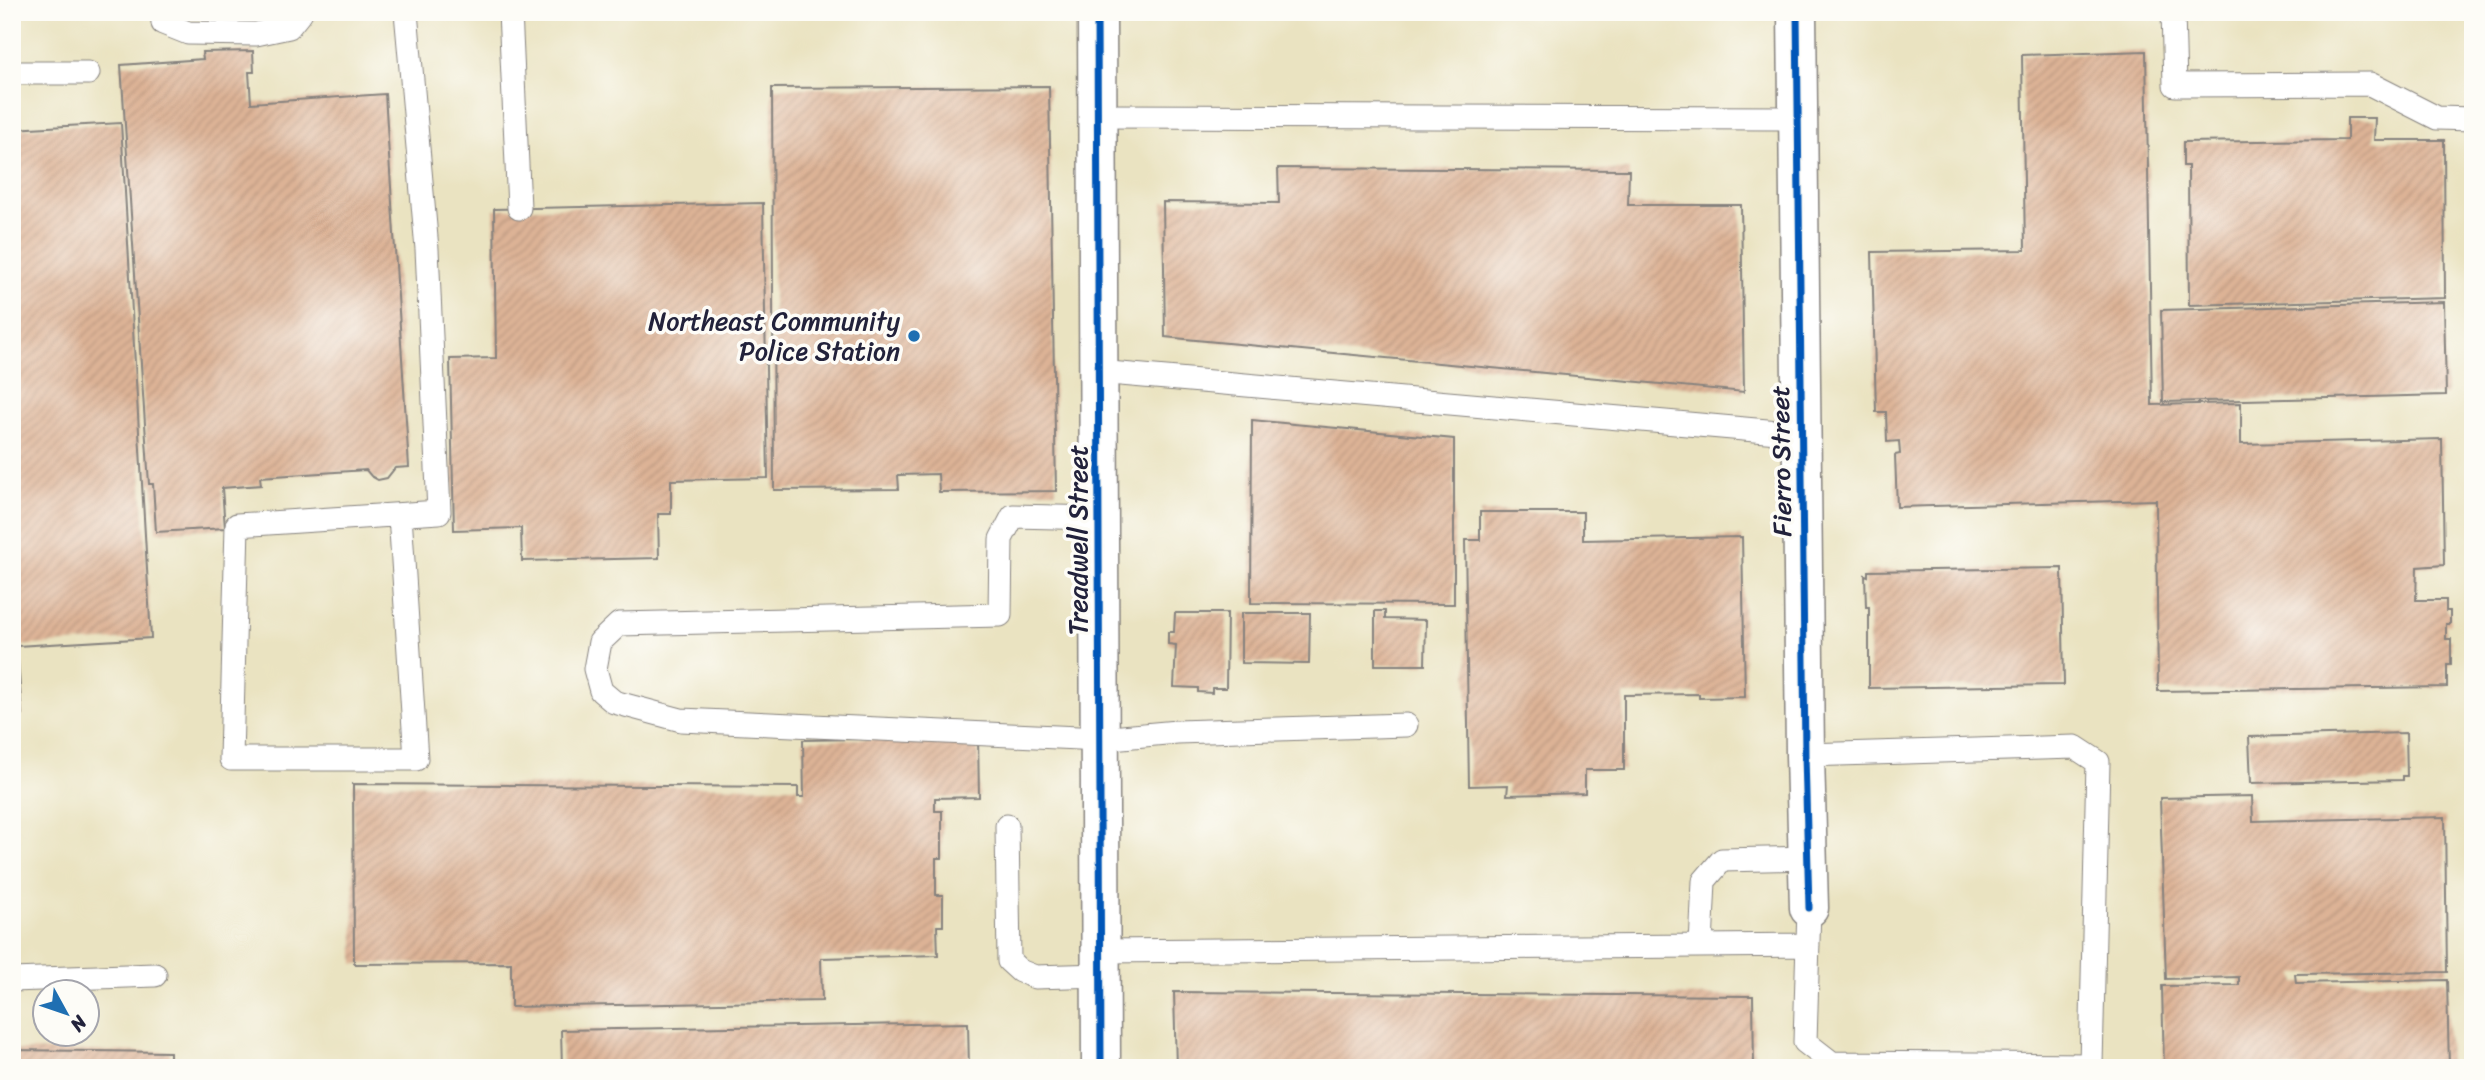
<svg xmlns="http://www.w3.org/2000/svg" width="2485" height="1080" viewBox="0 0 2485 1080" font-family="Sriracha,sans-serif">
<defs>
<pattern id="building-hatch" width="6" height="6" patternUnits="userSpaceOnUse" patternTransform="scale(1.75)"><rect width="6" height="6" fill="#ddb396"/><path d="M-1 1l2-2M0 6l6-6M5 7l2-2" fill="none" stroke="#bd9a82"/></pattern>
</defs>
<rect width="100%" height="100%" fill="#fdfcf7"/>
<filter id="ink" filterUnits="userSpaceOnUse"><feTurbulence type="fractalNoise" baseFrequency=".0143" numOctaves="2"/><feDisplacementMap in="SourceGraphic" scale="14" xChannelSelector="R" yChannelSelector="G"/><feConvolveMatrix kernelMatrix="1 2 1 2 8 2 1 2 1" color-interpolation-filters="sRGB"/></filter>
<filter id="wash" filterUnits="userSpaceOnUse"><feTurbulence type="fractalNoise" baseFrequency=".00686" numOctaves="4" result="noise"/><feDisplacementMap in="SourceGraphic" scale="28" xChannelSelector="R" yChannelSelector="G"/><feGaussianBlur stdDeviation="1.57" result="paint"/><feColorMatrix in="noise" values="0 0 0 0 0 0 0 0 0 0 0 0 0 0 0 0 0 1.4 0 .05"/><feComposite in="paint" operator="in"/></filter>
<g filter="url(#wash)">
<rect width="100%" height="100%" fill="#eae3c1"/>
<g id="blocks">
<path fill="url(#building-hatch)" d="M253 51 254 72H249L251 103 385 94 409 467 395 468 387 478 378 480 371 476 366 470 260 477 261 485 222 488 225 528 156 532 153 484H149L121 65 203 59 202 52Z
M2146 51 2152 405 2241 403V444L2442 439 2444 565 2417 567 2416 600H2446V611H2450V624H2446V639H2451V665H2447V687L2158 691 2156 500 1897 507 1895 455 1900 454 1899 441 1887 442 1886 412H1876L1872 252 2025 250 2022 55Z
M1049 86 1056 491 939 492 938 474 898 475 899 489 774 490 772 88Z
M2347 118H2375L2374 140H2444L2445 298 2189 305 2188 166H2183V142L2347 140Z
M121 123 151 638 17 646 22 715 12 716V129Z
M1278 168 1629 170 1628 205H1741L1744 392 1165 337 1163 202 1279 203Z
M763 203 768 478 671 480V514H658L659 558 522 561 521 528 454 530 450 359 496 358 494 209Z
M2444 302 2446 395 2163 402 2161 310Z
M1252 420 1454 439V604L1251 603Z
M1480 512H1583V540L1742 537 1745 697 1699 698V694L1624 695V770H1585V793L1507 795 1508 785 1469 786 1465 540H1480Z
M2062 568 2064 685 1869 688V607H1866L1865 575 1868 576V571Z
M1375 611H1385V619L1426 620 1425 665H1375Z
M1175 613H1227L1226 688H1212V693L1198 692V688L1174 687 1176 645 1168 644V632H1174Z
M1241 613H1310L1309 664 1241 663Z
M2406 733 2407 776H2403V780L2251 783 2249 737Z
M978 737 979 797 935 798V811H942V858H936V895H943V926H937L938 955 821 958 822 1001 511 1007V963L354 964 353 784 798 787V797H804L803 740Z
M2252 796 2253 821 2445 817 2447 972 2295 974 2296 983 2447 980 2449 1068H2164L2162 986 2239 985V977L2166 979 2160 798Z
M1174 992 1753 996 1754 1068H1176Z
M968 1023 969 1068H562L561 1030Z
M12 1050 170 1052V1068H12Z"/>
</g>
</g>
<g filter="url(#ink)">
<use href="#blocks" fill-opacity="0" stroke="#86827e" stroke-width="2"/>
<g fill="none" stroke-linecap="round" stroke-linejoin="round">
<g stroke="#86827e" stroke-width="25">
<path id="lane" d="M162 12 163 23 188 33 256 34 289 27 301 12
M510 12 519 208
M2173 12 2175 85 2370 84 2437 118 2473 119
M12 73H88
M1097 116 1798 118
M1098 372 1801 434
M400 515 416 759H231L237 525 439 512 427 249 406 12
M1099 518 1013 516 1001 539 1000 615 619 624 600 642 595 669 601 691 614 702 681 720 1100 739 1177 732 1406 725
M1805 755 2075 747 2098 762 2091 1065 1832 1063 1805 1042 1809 908
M1007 826 1009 961 1020 971 1035 977 1101 975
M1701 946 1704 881 1722 860 1808 858
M1101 951 1808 945
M12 980 155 975"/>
</g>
<g stroke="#86827e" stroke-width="41">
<path id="street" d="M1097 12 1101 1068
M1797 12 1805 755 1809 908"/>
</g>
<use href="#lane" stroke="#fff" stroke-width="23"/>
<use href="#street" stroke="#fff" stroke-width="38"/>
<g stroke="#fdfcf7" stroke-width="11">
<path id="cycleway" d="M1097 12 1101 1068
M1797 12 1805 755 1809 908"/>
</g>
<use href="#cycleway" stroke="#0057b8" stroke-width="7"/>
</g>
</g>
<circle fill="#1f6fb2" stroke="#fdfcf7" stroke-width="2.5" cx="914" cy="336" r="7"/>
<g text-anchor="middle" stroke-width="7" stroke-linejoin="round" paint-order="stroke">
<g font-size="26" fill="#22223b" stroke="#fdfcf7" text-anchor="end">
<text x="900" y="330">Northeast Community<tspan x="900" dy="30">Police Station</tspan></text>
</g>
<g font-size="26" fill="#22223b" stroke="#fdfcf7">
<text transform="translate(1781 461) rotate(-91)" y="9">Fierro Street</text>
<text transform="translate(1078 540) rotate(-90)" y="9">Treadwell Street</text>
</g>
</g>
<rect width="2485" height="1080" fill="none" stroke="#fdfcf7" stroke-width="42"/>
<g transform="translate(66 1013) rotate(130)"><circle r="33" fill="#fdfcf7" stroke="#a5a5ac" stroke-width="2"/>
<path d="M0-5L12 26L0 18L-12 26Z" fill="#1f6fb2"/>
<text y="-10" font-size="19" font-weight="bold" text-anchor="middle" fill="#22223b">N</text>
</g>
</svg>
